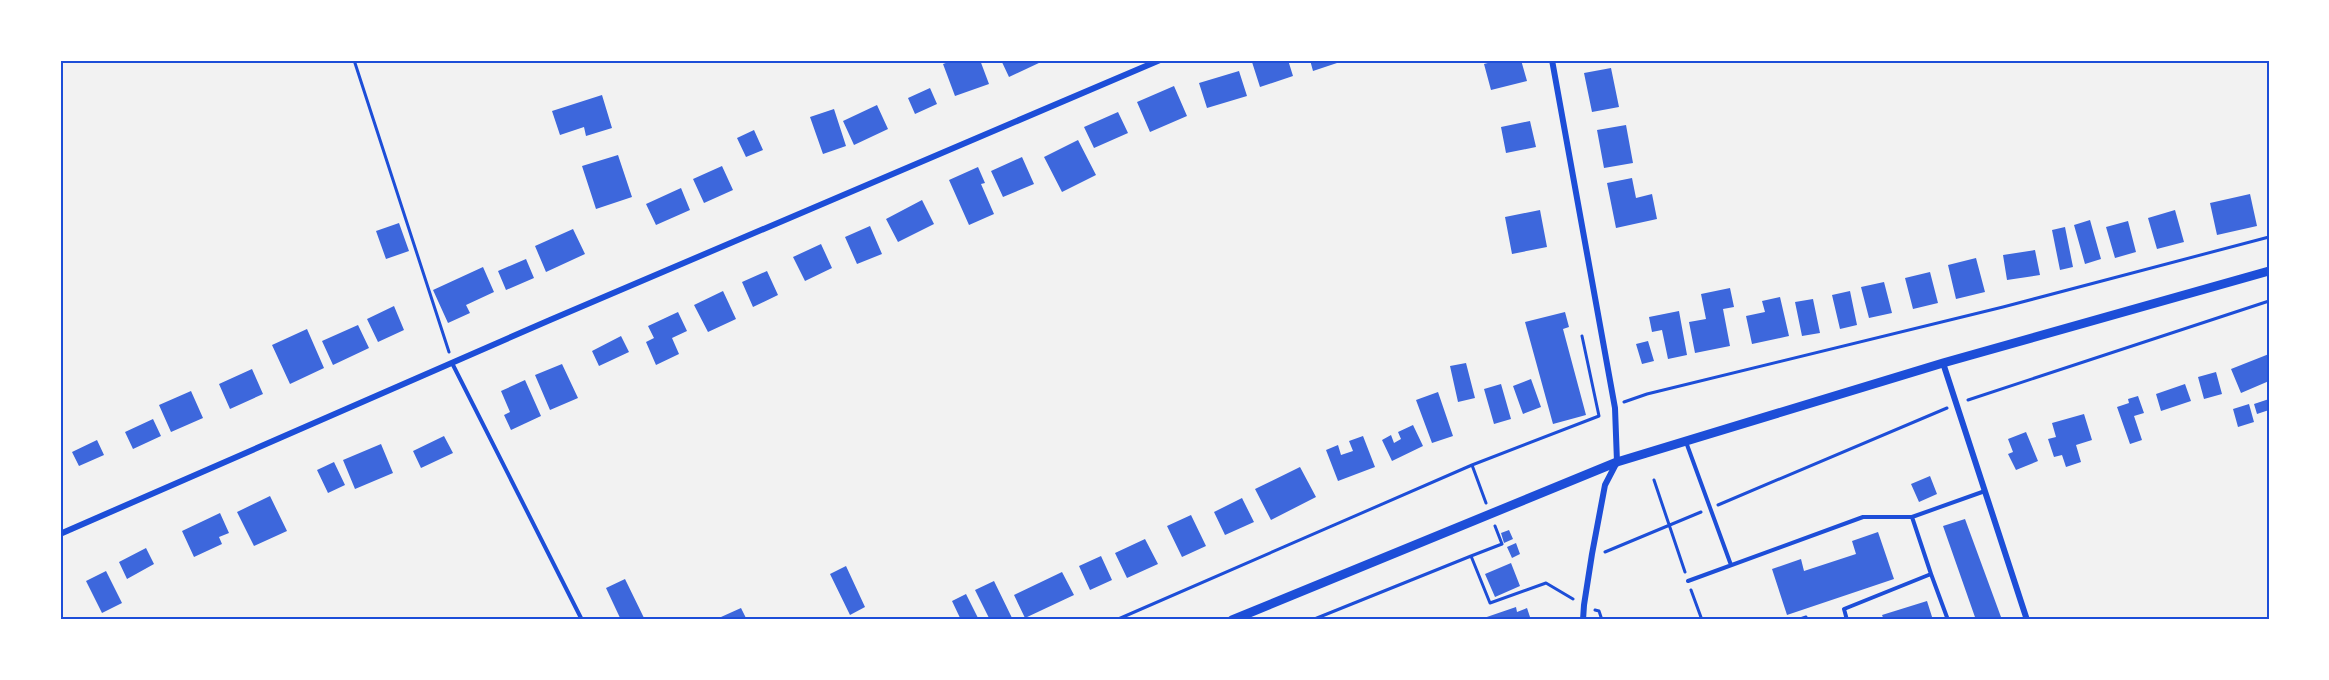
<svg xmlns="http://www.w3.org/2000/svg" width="2329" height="680" viewBox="0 0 2329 680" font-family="'PT Sans Narrow',sans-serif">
<rect width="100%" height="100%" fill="#f2f2f2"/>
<path fill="#3d67dc" d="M954 60H980L989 84 955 96 943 64Z
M1001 60H1040L1041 62 1009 77Z
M1259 60H1288L1293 76 1260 87 1252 62Z
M1310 60H1336L1337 63 1313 71Z
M1499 60H1521L1527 81 1491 90 1484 64Z
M1611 68 1619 107 1592 112 1584 73Z
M1239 71 1247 96 1207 108 1199 83Z
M1174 86 1187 116 1150 132 1137 102Z
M930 88 937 104 915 114 908 98Z
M602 95 612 128 586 136 584 127 560 135 552 111Z
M877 105 888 129 854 145 843 121Z
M834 109 846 146 823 154 810 117Z
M1118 112 1128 133 1094 148 1084 127Z
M1530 121 1536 147 1506 153 1501 127Z
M1626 125 1633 163 1604 168 1597 130Z
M754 130 763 150 746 157 737 138Z
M1078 140 1096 175 1062 192 1044 157Z
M618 155 632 197 596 209 582 166Z
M1022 157 1034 184 1003 197 991 171Z
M722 166 733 190 704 203 693 179Z
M978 167 985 183 981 184 994 214 969 225 949 180Z
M1632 178 1636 198 1652 194 1657 219 1616 228 1607 183Z
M681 188 690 210 656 225 646 204Z
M2250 194 2257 226 2217 235 2210 203Z
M922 200 934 224 898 242 886 219Z
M1540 210 1547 247 1512 254 1505 217Z
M2175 210 2184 242 2157 249 2148 218Z
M2090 220 2101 259 2085 264 2074 225Z
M2128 221 2136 252 2115 258 2106 227Z
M399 223 409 251 386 259 376 231Z
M870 226 882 254 857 264 845 237Z
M2065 227 2073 267 2060 270 2052 230Z
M573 229 585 254 546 272 535 246Z
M821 244 832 268 805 281 793 257Z
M2035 250 2040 275 2007 280 2003 255Z
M1976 258 1985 292 1956 299 1948 265Z
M526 259 534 278 506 290 498 271Z
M483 267 494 292 466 305 470 313 448 323 433 290Z
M767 271 778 295 753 307 742 282Z
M1930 272 1938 303 1913 309 1905 278Z
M1884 282 1892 313 1869 318 1861 287Z
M1730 288 1734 307 1723 309 1730 346 1695 353 1689 322 1706 319 1701 294Z
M723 291 736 319 708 332 694 305Z
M1850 291 1857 325 1840 329 1832 295Z
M1780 297 1789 336 1752 344 1746 316 1765 312 1762 301Z
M1813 299 1820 333 1802 336 1795 302Z
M394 306 404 330 378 342 367 319Z
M1679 311 1687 355 1668 359 1662 330 1652 332 1649 317Z
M678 312 687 331 672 338 679 354 656 365 646 342 654 338 648 326Z
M1565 312 1569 327 1563 329 1586 415 1553 424 1525 322Z
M358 325 369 348 333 365 322 341Z
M307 329 324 368 290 384 272 345Z
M621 336 629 352 599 366 592 351Z
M1648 341 1654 361 1642 364 1636 344Z
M2269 354V381L2241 393 2231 369Z
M1466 363 1475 398 1458 402 1450 366Z
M562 364 578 398 550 410 535 375Z
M252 369 263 394 230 409 219 384Z
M2216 372 2222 394 2204 399 2198 377Z
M1531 379 1541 407 1523 414 1513 386Z
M525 380 541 416 511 430 504 415 510 412 501 391Z
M1501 384 1511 419 1494 424 1484 389Z
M2185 384 2191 401 2161 411 2156 394Z
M191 391 203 418 171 432 159 405Z
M1438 392 1453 436 1432 443 1416 400Z
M2138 396 2144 413 2134 416 2142 440 2130 444 2117 407 2129 403 2128 399Z
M2269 399V410L2257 414 2254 404Z
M2249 404 2254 422 2238 427 2233 409Z
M2084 414 2092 440 2076 445 2081 462 2066 467 2062 455 2054 457 2048 439 2056 437 2052 423Z
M153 419 161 436 133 449 125 432Z
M1413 425 1423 446 1392 461 1382 440 1391 435 1394 443 1401 439 1398 432Z
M2026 432 2038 461 2016 470 2008 454 2013 452 2008 439Z
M444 436 453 453 421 468 413 451Z
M1363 436 1375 467 1338 481 1326 450 1338 445 1341 455 1353 451 1349 441Z
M97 440 104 455 79 466 72 452Z
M381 444 393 473 355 489 343 460Z
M334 462 345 485 328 493 317 470Z
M1300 467 1316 497 1271 520 1255 489Z
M1930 476 1937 494 1919 502 1911 484Z
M270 496 287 531 254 546 237 512Z
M1242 498 1254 522 1225 535 1214 512Z
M220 513 229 533 219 537 222 544 194 557 182 531Z
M1191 515 1206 546 1182 557 1167 526Z
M1965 519 2001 617 1992 620H1976L1943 526Z
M1509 530 1513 539 1504 543 1501 533Z
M1878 532 1894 579 1787 615 1772 569 1801 559 1804 571 1856 554 1852 541Z
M1145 539 1158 564 1127 578 1115 553Z
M1516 543 1520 554 1512 558 1507 547Z
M146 548 154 564 127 579 119 562Z
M1101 556 1112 580 1090 590 1079 566Z
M1511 563 1520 586 1495 597 1485 574Z
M846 566 865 607 850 615 830 574Z
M106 571 122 603 102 613 86 581Z
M1062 572 1074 595 1025 618 1014 595Z
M625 579 645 620H621L606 588Z
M994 581 1013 620H990L975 590Z
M966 594 979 620H961L952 601Z
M1927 601 1933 620H1884L1882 615Z
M1516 607 1517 612 1527 608 1531 620H1478Z
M741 608 747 620H723L721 617Z"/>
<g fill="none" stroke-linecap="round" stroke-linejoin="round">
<path stroke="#1d4ed8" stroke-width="3" d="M354 60 449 352
M1968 400 2269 301
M1624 402 1647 394 2003 307 2269 237
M1472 465 1486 503
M1654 480 1685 572
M1718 505 1947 408
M1605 552 1701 512
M1471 556 1502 544 1495 526
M1691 590 1702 620
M1595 610 1599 611 1602 620
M1116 620 1472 465 1599 416 1582 336
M1312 620 1471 556 1490 603 1546 583 1573 599
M1797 620 1806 617"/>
<path stroke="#1d4ed8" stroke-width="4" d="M452 363 582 620
M1686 442 1731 565
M1931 574 1948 620
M1688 581 1863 517H1912L1985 491
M1847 620 1844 609 1931 574 1912 517"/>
<path stroke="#1d4ed8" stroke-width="6" d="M1552 60 1615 408 1617 462 1605 485 1592 554 1584 605 1583 620
M1943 363 2027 620
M60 534 550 320 1160 60"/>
<path stroke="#1d4ed8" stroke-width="9" d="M1232 620 1617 462 1943 363 2269 271"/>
</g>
<rect width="2329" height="680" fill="none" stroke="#ffffff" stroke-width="123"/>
<rect x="62" y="62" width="2206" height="556" fill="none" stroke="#1d4ed8" stroke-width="2"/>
</svg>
